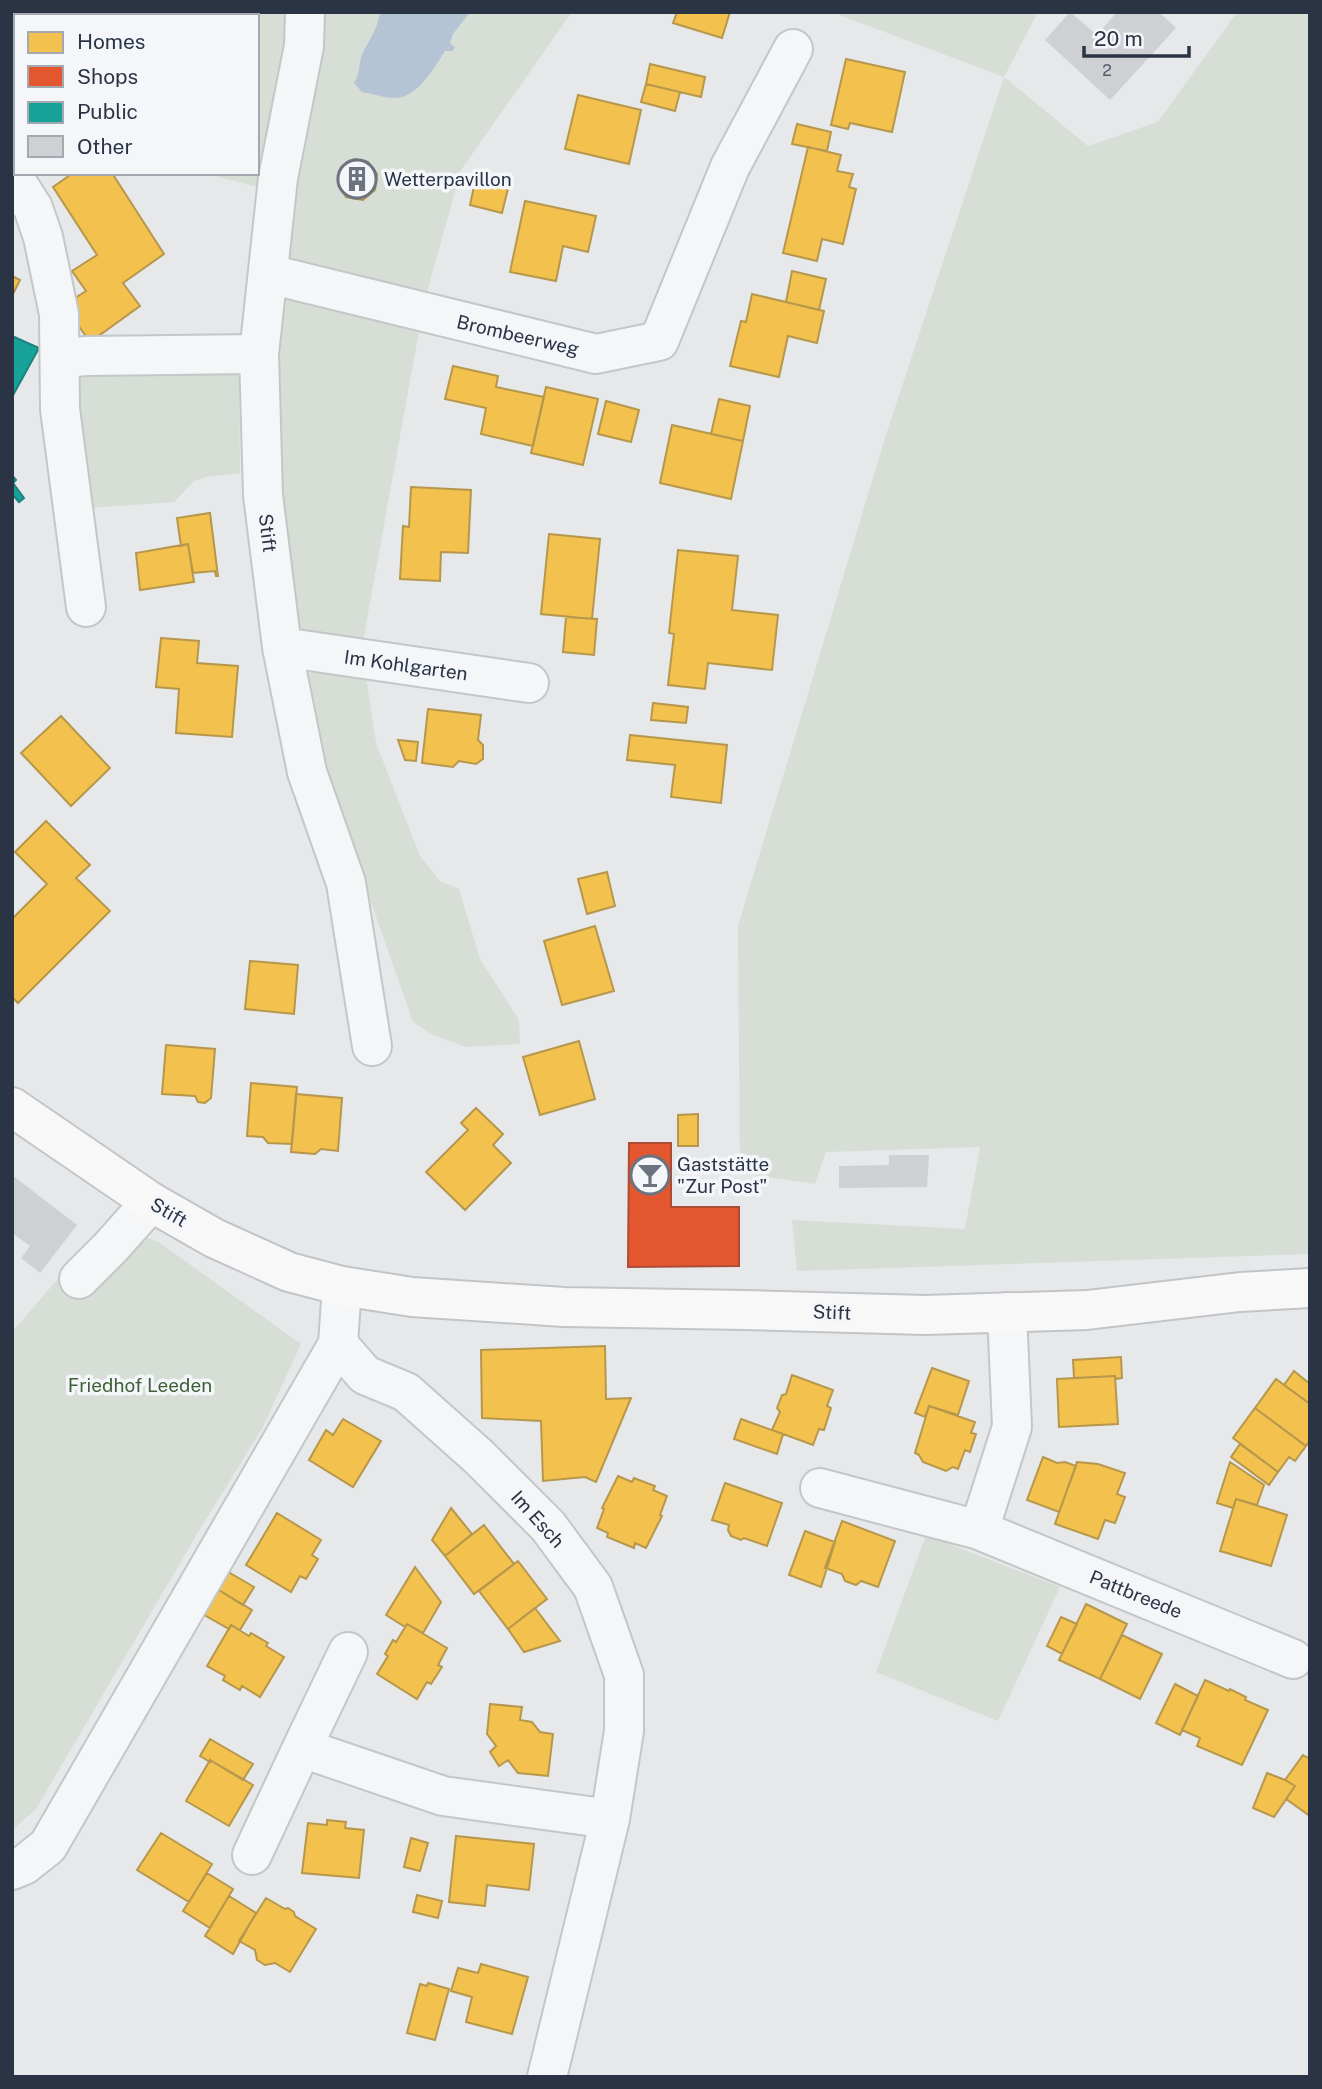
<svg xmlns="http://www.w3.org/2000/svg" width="1322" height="2089" viewBox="0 0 1322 2089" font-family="'Public Sans',sans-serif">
<rect width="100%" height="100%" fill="#e6e8ea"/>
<path fill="#d6ded6" d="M12 12H572L461 170 424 303 362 647 293 636 273 493V353L289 195 204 173H257V16H16V52L12 47Z
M832 12H1038L1004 77 1088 146 1158 122 1237 12H1310V1254L797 1271 792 1220 965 1229 980 1147 826 1152 815 1184 740 1173 738 926 885 438 1004 77Z
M229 367 239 378 240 473 206 477 194 481 174 502 89 508 72 386 87 368Z
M313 672 366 677 376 743 420 856 440 881 459 889 480 959 519 1020 520 1044 466 1047 431 1034 413 1022 318 751 306 676Z
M108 1221 160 1243 301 1344 263 1427 200 1529 36 1809 12 1830V1332Z
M926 1535 1060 1587 998 1721 876 1672Z"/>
<path fill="#b4c4d5" d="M380 12H470L453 34 450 43 455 47 453 51H445C435 67 421 91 402 97 390 100 374 94 362 92L354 83C361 71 358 66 362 55 368 41 378 29 380 12Z"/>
<path fill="#f2c14e" stroke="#b6974b" stroke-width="2" d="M677 12H730L722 38 673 23Z
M846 59 905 72 892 132 850 123 848 129 831 125Z
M650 64 705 77 701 97 646 84Z
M646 84 680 92 675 111 641 102Z
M578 95 641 110 629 164 565 149Z
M797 124 831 132 827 151 792 144Z
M808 147 841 155 837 171 853 174 849 187 856 189 843 244 822 239 817 261 783 253Z
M354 159 368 162 377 174 375 190 363 200 346 197 338 184 341 167Z
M73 173H112L164 254 123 283 140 306 90 342 64 305 86 291 72 271 97 255 53 187Z
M477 173 510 180 502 213 470 205Z
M525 201 596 216 588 252 563 246 556 281 510 272Z
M792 271 826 279 819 310 786 302Z
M12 276 20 280 12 296Z
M752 294 824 311 817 343 788 336 779 377 730 366 741 321 746 322Z
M453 366 498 376 496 387 544 397 533 446 481 434 486 408 445 399Z
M546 387 598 399 583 465 531 453Z
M719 399 750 406 743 441 711 434Z
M606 401 639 410 631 442 598 434Z
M672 425 743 441 731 499 660 483Z
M411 487 471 490 468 553 441 552 440 581 400 579 403 526 409 527Z
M210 513 218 576H216L215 571 193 573 188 544 181 546 177 518Z
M549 534 600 539 592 619 541 614Z
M188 544 194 582 140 590 136 553Z
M678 550 738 556 732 610 778 615 772 670 708 663 705 689 668 685 674 634 669 633Z
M566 617 597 619 594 655 563 652Z
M161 638 199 641 197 663 238 666 232 737 176 733 179 689 156 687Z
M653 703 688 707 686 723 651 720Z
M428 709 481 715 478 740 483 745V759L476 764 459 761 453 767 422 763Z
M61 716 110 768 71 806 21 753Z
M630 735 727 745 721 803 671 797 675 765 627 760Z
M398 740 418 742 416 761 405 760Z
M46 821 90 865 76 878 110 911 18 1003 12 997V919L47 884 15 852Z
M607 872 615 906 587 914 578 879Z
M595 926 614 991 562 1005 544 941Z
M250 961 298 965 294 1014 245 1009Z
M579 1041 595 1099 540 1115 523 1057Z
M166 1045 215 1049 211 1098 205 1103 198 1102 195 1096 162 1094Z
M251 1083 297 1087 292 1144 268 1143 263 1137 247 1136Z
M296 1094 342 1098 338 1151 321 1149 315 1154 291 1152Z
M476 1108 503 1134 493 1145 511 1163 465 1210 426 1172 468 1130 461 1123Z
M698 1114V1146H678V1115Z
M605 1346 606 1399 631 1398 596 1482 585 1477 543 1481 541 1421 482 1418 481 1350Z
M1121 1357 1122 1378 1116 1379 1115 1376 1074 1378 1073 1360Z
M932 1368 969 1381 958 1415 929 1406 925 1417 915 1413Z
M1294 1371 1310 1384V1404L1284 1385Z
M792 1375 833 1390 827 1406 831 1408 824 1430 819 1429 813 1445 772 1430 780 1412 777 1408 782 1395 786 1394Z
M1115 1376 1118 1424 1059 1427 1057 1379Z
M1276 1379 1310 1404V1440L1306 1446 1255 1408Z
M929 1406 975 1422 971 1433 976 1434 970 1452 965 1450 958 1469 953 1467 946 1471 923 1462 919 1455 915 1453Z
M1255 1408 1306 1446 1295 1461 1289 1457 1278 1472 1233 1438Z
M343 1419 381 1441 353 1487 309 1460 326 1430 333 1435Z
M741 1419 783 1434 777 1454 734 1439Z
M1240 1444 1278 1472 1269 1485 1231 1457Z
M1043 1457 1057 1463 1065 1462 1076 1466 1059 1512 1027 1500Z
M1077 1462 1098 1464 1125 1473 1117 1494 1125 1497 1115 1523 1105 1520 1098 1539 1055 1524Z
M1230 1462 1264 1485 1257 1505 1236 1499 1233 1508 1217 1503Z
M618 1476 632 1482 634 1478 655 1486 653 1490 667 1496 660 1515 662 1516 646 1548 635 1543 634 1548 607 1537 608 1533 597 1528 604 1509 602 1508Z
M725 1483 782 1503 767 1546 744 1538 741 1540 731 1536 728 1530 729 1525 712 1520Z
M1236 1499 1287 1515 1271 1566 1220 1551Z
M451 1508 472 1534 445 1556 432 1540Z
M277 1513 321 1540 312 1555 318 1559 306 1579 300 1576 291 1592 246 1565Z
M842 1521 895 1541 878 1587 861 1581 856 1585 845 1581 842 1574 825 1568Z
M484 1525 514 1564 474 1594 445 1556Z
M805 1531 835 1542 821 1587 789 1575Z
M518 1561 547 1599 508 1629 479 1591Z
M415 1567 441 1602 423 1633 407 1624 405 1627 386 1615Z
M225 1570 254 1587 243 1605 214 1587Z
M214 1587 252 1610 240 1630 231 1625 229 1629 199 1612Z
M1086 1604 1127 1624 1100 1679 1059 1660Z
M535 1608 560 1641 524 1652 508 1629Z
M1061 1617 1077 1624 1062 1654 1047 1646Z
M407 1624 447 1648 438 1665 442 1667 431 1684 427 1682 417 1699 377 1674 388 1656 385 1654 393 1640 396 1642Z
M231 1625 249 1636 251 1633 268 1643 266 1646 284 1657 260 1697 242 1686 240 1690 223 1680 225 1676 207 1666Z
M1122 1635 1162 1654 1140 1699 1100 1679Z
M1205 1680 1229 1691 1230 1689 1246 1697 1245 1700 1268 1710 1242 1765 1197 1746 1200 1738 1182 1730Z
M1175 1684 1198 1696 1180 1735 1156 1723Z
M490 1704 522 1707 520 1720 532 1722 540 1732 553 1734 548 1776 518 1773 508 1760 499 1766 490 1752 496 1746 487 1734Z
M210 1739 253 1764 243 1780 210 1760V1762L200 1756Z
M1303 1755 1310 1759V1816L1286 1799 1295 1786 1285 1780Z
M210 1760 253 1785 229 1826 186 1801Z
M1267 1773 1285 1780 1295 1786 1274 1817 1253 1808Z
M327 1820 346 1822 345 1828 364 1830 359 1878 302 1873 308 1823 327 1825Z
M161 1833 212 1864 189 1902 137 1870Z
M456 1836 534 1844 529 1890 487 1885 485 1906 449 1902Z
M411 1838 428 1843 420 1871 404 1867Z
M207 1873 233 1889 210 1928 183 1911Z
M417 1895 442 1901 438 1918 413 1912Z
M229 1896 256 1913 233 1954 205 1936Z
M266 1898 285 1909 288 1908 294 1912 295 1916 316 1929 290 1972 275 1963 265 1965 257 1960 255 1950 239 1941Z
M481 1964 528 1977 512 2034 466 2022 472 1997 451 1991 458 1968 478 1973Z
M428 1983 449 1989 435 2040 407 2033 420 1984 427 1986Z"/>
<path fill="#e4572e" stroke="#ac4c35" stroke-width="2" d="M629 1143H671V1207H739V1266L628 1267Z"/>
<path fill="#17a398" stroke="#1d827f" stroke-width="2" d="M12 110 16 115V173L12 180Z
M12 336 39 348 12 397Z
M12 475 16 480 13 483 24 498 19 502 12 494Z"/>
<path fill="#ced0d3" d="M1070 12 1097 35 1117 12H1159L1176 28 1110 100 1045 40Z
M889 1155H929L927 1187 839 1188V1166L889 1165Z
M12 1175 77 1225 40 1273 21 1258 30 1246 12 1233Z"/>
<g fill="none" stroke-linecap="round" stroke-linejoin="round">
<g stroke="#c4c6c8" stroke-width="42">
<path id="minor" d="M305 12 304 46 278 178 259 354 263 495 282 647 307 772 346 883 372 1046
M14 178 33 208 43 237 59 314 60 409 86 607
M269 274 596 354 659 341 730 167 793 49
M60 358 87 356 259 354
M282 647 529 683
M79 1279 110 1248 151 1202
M342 1286 338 1344 365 1375 406 1392 479 1457 548 1526 593 1587 624 1675V1731L610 1819 547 2077
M1007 1312 1012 1427 979 1530 1293 1659
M820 1488 979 1530
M302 1748 348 1652
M252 1855 302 1748 443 1796 610 1819
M12 1870 24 1865 48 1846 338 1344"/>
</g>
<g stroke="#c2c5c8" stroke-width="42">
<path id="major" d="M12 1107 151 1202 214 1238 289 1272 342 1286 412 1297 564 1307 745 1310 925 1315 1087 1310 1240 1292 1310 1288"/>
</g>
<use href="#minor" stroke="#f5f6f7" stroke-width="38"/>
<use href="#major" stroke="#f8f8f8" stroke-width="38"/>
</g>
<defs>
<g id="building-ring" transform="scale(2.0125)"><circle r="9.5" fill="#f4f6f9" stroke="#6c737f" stroke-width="1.5"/><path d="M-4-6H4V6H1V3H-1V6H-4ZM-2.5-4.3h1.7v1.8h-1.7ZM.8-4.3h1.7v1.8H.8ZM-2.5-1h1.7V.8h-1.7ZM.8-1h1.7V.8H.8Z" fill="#6c737f"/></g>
<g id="bar-ring" transform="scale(2.0125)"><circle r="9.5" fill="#f4f6f9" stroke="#6c737f" stroke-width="1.5"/><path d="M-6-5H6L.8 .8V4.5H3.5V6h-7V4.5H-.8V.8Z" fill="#6c737f"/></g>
</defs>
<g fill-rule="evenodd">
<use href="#building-ring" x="357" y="179"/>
<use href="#bar-ring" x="650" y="1175"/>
</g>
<g text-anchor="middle" stroke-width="7" stroke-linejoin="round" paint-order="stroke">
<g font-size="16" fill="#545c69">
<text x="1107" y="76">2</text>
</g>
<g font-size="19" fill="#2b3445" stroke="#f4f6f9" text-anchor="start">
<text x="384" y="186">Wetterpavillon</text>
<text x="677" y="1171">Gaststätte<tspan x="677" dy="22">"Zur Post"</tspan></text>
</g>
<g font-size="19" fill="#2b3445" stroke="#f4f6f9">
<text transform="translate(518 335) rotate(13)" y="7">Brombeerweg</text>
<text transform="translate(268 533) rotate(83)" y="7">Stift</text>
<text transform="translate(406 665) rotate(8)" y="7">Im Kohlgarten</text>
<text transform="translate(169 1212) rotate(30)" y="7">Stift</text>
<text transform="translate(832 1312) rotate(2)" y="7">Stift</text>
<text transform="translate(538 1519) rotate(48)" y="7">Im Esch</text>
<text transform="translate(1136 1594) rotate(22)" y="7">Pattbreede</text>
</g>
<g font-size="19" fill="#3f6138" stroke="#f4f6f9">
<text x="140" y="1392">Friedhof Leeden</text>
</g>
</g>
<rect width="1322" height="2089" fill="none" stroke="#2b3445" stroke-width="28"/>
<rect x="14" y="14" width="245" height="161" fill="#f4f6f9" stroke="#a4a8b1" stroke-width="2"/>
<rect x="28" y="32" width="35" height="21" fill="#f2c14e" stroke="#a4a8b1" stroke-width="2"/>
<text x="77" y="49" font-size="21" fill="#2b3445">Homes</text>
<rect x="28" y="66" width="35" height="21" fill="#e4572e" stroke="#a4a8b1" stroke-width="2"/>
<text x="77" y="84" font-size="21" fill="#2b3445">Shops</text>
<rect x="28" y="102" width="35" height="21" fill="#17a398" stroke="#a4a8b1" stroke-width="2"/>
<text x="77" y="119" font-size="21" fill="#2b3445">Public</text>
<rect x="28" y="136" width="35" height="21" fill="#ced0d3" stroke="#a4a8b1" stroke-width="2"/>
<text x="77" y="154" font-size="21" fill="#2b3445">Other</text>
<path d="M1084 46v10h105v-10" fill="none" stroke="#2b3445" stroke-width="3.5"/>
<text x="1094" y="46" font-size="21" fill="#2b3445" stroke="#f4f6f9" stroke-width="5" paint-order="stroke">20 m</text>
</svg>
